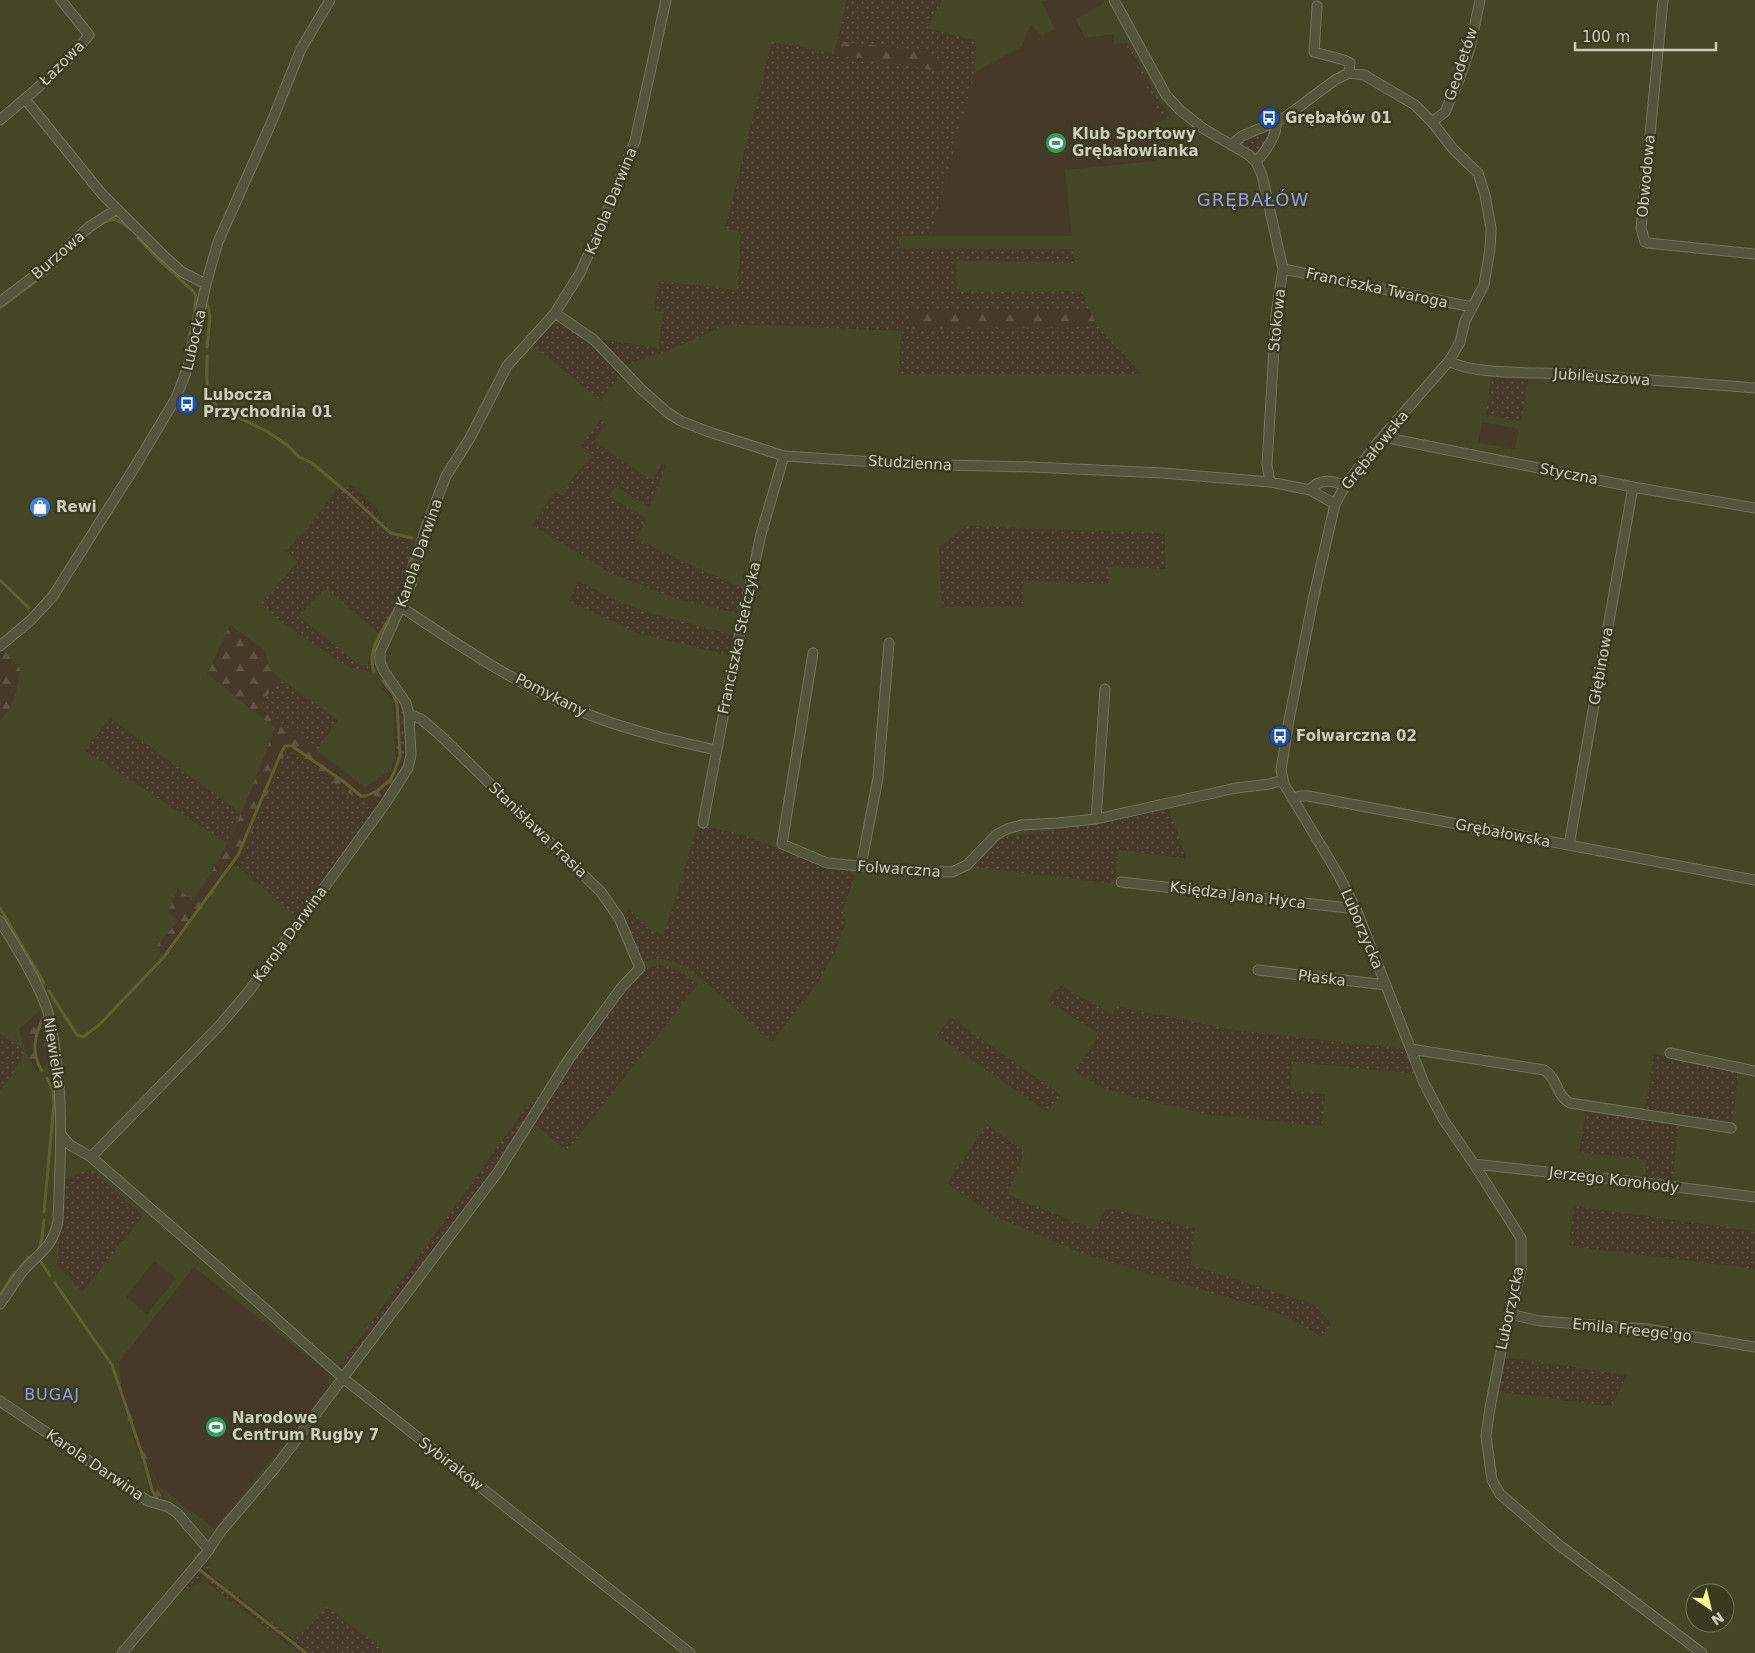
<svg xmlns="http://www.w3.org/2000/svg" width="1755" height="1653" viewBox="0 0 1755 1653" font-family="'DejaVu Sans',sans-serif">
<defs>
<pattern id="green-dots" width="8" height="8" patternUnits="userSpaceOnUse" patternTransform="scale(1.25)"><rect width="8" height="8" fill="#463928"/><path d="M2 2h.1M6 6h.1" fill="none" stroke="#605445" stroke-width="1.8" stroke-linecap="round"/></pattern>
<pattern id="forest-firs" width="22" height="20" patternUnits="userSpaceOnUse" patternTransform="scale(1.25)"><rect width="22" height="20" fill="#463928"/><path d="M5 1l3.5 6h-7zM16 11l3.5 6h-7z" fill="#605445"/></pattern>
</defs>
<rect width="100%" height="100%" fill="#454626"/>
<path fill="url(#green-dots)" d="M847 0H942L928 28 976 41 975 72 931 236H899V248L1073 249 1075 263 956 261 958 292 1082 291 1090 311H909V328L1098 327 1142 374H898L902 331 730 324 662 353 625 365 599 339 658 348 664 313 654 310 659 281 737 290 741 232 725 228 772 42 937 71 929 52 837 41Z
M1127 42 1157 97 1172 117 1163 120 1125 43Z
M1269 130 1270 134 1257 154 1241 145 1240 143 1242 142Z
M552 324H564L582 334 621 375 601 401 534 346Z
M1491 378 1528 379 1521 421 1486 415Z
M601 420 607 425 593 441 653 481 662 463 666 466 650 507 615 486 609 496 646 518 636 539 745 590 739 614 674 598 611 573 532 525 554 491 563 496 575 474 592 457 581 445Z
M350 484 376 508 390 530 413 537 399 606 383 637 326 588 299 616 361 666 368 665 369 656 376 657C377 665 377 667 369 672L346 666 279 620 261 603 298 562 286 550 308 528 338 487 344 492Z
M966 526 1165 533V569L1108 567 1109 584 1023 581 1024 607H942L939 547Z
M578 581 624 604 653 614 734 635 729 655 640 634 569 601Z
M279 678 338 720 316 751 260 707Z
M386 679 407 713 401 723 411 732V750L405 761 395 757 393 700 380 688Z
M110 718 240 812 227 843 85 751Z
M287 749 374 811 299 918 234 864 242 854Z
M1168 807 1187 859 1118 850 1115 884 973 867 1002 837 1099 824Z
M705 826 740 834 827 867 849 871 854 877 841 918 847 920 835 952 818 982 772 1042 701 978 683 966 668 960 656 959 643 962 624 922 623 916 629 908 654 934 657 931 663 935 681 882 696 829Z
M661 965 677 969 698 984 567 1151 533 1123 580 1048 612 1006 637 977 647 968Z
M1060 985 1112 1014 1116 1006 1235 1030 1406 1049 1416 1074 1293 1062 1290 1090 1325 1094 1322 1126 1211 1115 1140 1099 1100 1087 1075 1071 1099 1034 1048 1001Z
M950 1017 1061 1095 1047 1112 937 1036Z
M0 1033 25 1051 8 1081 0 1090Z
M1654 1054 1739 1072 1732 1123 1645 1110Z
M559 1071 514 1144 352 1361 346 1366 339 1367 520 1116Z
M1586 1112 1679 1123 1672 1182 1645 1179 1647 1160 1579 1152Z
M987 1125 1025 1152 1007 1194 1095 1230 1106 1208 1195 1228 1193 1237 1191 1265 1314 1304 1332 1324 1321 1337 1284 1315 1081 1253 994 1216 947 1183Z
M90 1169 143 1216 82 1292 57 1265 66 1179Z
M1574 1206 1755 1231V1269L1569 1246Z
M1505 1357 1627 1375 1611 1407 1496 1391Z
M208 1557 209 1573 292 1638 308 1627 327 1607 370 1639 385 1653H299L204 1581 176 1594Z"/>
<path fill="url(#forest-firs)" d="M837 41 929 52 942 62 937 71 834 53Z
M909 311H1090L1098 327 909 329Z
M230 625 264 650 272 672 279 678 260 707 365 787 391 770 395 757 405 761 374 811 287 749 242 854 166 958 156 947 178 921 168 912 178 889 193 901C230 849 252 788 275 728L207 674Z
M4 650 20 669C18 689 14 706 0 721V653Z
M39 1011 45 1015 52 1058 38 1073 25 1051 19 1029Z
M116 1383H121L150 1467 159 1491 164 1497 162 1501 151 1497C144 1480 145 1461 136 1445Z"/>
<path fill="#463928" d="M1047 0H1103L1104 3 1076 19 1085 38 1113 34 1114 44 1125 43 1163 120 1155 124 1156 161 1065 170 1072 236H931L975 72 1021 47 1031 25 1042 36 1055 29 1042 2Z
M1482 422 1519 429 1515 449 1478 443Z
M154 1261 176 1278 147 1314 126 1297Z
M194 1267 328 1373 329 1387 215 1529 160 1487 150 1467 121 1383 119 1362Z"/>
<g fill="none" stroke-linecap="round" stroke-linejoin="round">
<path stroke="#60612e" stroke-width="3" d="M138 238 158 259 193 291 196 296 194 318
M0 308C17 295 35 283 52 269 64 258 95 222 110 220 118 219 125 224 130 229
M207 347 210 317 208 306
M187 348 192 325
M207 356C207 373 204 393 216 406L268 432 287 445 299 457 312 463 350 495 386 529 391 533 412 538
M0 580 29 608
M374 671C365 648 388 623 398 604 405 588 408 568 413 551
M0 908 44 983
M49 991 77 1035 83 1037 99 1025 163 958 238 855 281 753 285 746H292L344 782 361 796H366L377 791 390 780 394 773 400 756 397 704 393 694 383 681
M42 1071C31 1053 34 1036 43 1018
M44 1212 54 1103 53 1091 47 1078
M39 1249 42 1238 44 1220
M41 1262 50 1276
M20 1267 29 1257
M55 1283 112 1365 144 1460 152 1490 160 1503
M0 1295 14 1273
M195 1560 200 1553
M200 1570 306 1653"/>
<g stroke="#74755c" stroke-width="11">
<path id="minor" d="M1114 0 1166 95 1181 111 1204 129 1249 155 1256 162 1262 175 1283 269 1276 314 1267 465 1270 482
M1663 0 1641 228 1645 242 1648 243 1755 254
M1317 6 1314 52 1344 60 1350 63 1349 73
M25 99 102 194 163 255 182 272 206 284
M0 120 34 91 70 58 89 35 61 0
M1432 122 1445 112 1459 80 1470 48 1480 0
M1231 145 1242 136 1284 118 1335 80 1349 73 1364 75 1415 105 1432 122 1453 149 1478 173 1485 195 1491 228 1490 249 1484 285 1465 321 1460 342 1449 361 1378 442 1345 486 1335 504 1313 600 1289 720 1281 770 1284 784 1338 874 1356 909 1424 1083 1443 1119 1474 1164 1521 1238V1270L1503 1341 1490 1408 1486 1436 1492 1480 1500 1494 1559 1545 1702 1653
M1256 162C1264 153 1278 135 1276 122
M1283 269 1472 307
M0 302 42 270 89 227 117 209
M555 313 594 340 641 389 668 413 681 421 709 432 784 456 905 464 1032 467 1163 473 1270 482 1310 490 1335 504
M1449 361C1473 375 1536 372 1566 374 1629 378 1692 383 1755 388
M1383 437 1633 487 1755 508
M1310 490C1319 478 1333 480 1345 486
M401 607C463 648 526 691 595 717 635 732 675 741 716 750
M0 646 31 620 53 596 136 465 176 398 188 367 206 284 218 242 272 121 301 49 330 0
M813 653 782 844 827 863 916 871 952 872 967 865 996 835 1007 829 1021 825 1058 823 1096 819 1236 788 1270 784 1282 780
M1293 798 1300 796H1308L1755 880
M1096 819 1105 689
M703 823 731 675 761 534 784 456
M1569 845 1633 487
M861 866 878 778 889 643
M1121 882 1356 909
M0 921C16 947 37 980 47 1009 51 1022 53 1036 55 1050 64 1107 60 1163 58 1221 53 1247 39 1253 23 1271 15 1281 8 1293 0 1304
M1258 970 1386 985
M1411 1049 1544 1070C1558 1078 1556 1096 1570 1103L1731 1128
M1670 1053 1755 1071
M62 1136 70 1145 91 1157 218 1267 343 1378 690 1653
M91 1157 220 1025 249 991 385 804 408 768 411 755 409 714 406 703 384 671 380 662V652L411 584 426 527 446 476 470 438 507 366 555 313 580 273 600 229 635 141 666 0
M1474 1164 1637 1182 1755 1197
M1509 1314 1540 1321 1647 1329 1755 1347
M0 1401 148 1501 168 1507 177 1513 209 1550
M122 1653 205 1555 222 1530 275 1468 498 1172 569 1059 621 988 640 968 619 918 601 892 440 735 421 719 409 714"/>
</g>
<use href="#minor" stroke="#54553b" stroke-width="9"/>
</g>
<defs>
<g id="bus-disc" transform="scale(1.125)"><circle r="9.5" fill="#1a4fb4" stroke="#3a3a1f"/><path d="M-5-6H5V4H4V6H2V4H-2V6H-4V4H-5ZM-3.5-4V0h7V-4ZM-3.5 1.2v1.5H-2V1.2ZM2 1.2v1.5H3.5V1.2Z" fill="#fff"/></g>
<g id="stadium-disc" transform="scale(1.125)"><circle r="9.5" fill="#2e9e5b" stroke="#3a3a1f"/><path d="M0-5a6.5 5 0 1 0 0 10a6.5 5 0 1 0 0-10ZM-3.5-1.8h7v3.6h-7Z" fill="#fff"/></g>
<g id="shop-disc" transform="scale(1.125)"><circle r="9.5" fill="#3f7fe0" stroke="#3a3a1f"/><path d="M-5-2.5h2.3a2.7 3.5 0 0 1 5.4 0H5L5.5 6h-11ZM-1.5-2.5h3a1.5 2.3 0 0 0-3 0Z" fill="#fff"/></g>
</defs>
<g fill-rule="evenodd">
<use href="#bus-disc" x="1269" y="118"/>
<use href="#stadium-disc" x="1056" y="143"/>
<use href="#bus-disc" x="187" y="404"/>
<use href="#shop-disc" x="40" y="507"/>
<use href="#bus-disc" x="1280" y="736"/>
<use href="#stadium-disc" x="216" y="1427"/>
</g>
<g text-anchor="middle" stroke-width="5" stroke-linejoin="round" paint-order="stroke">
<g font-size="15" fill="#cdceb8" stroke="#3a3a1f">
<text transform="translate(62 63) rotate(-45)" y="5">Łazowa</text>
<text transform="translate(1461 64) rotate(-72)" y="5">Geodetów</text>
<text transform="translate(1646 176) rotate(-85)" y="5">Obwodowa</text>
<text transform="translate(611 201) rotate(-68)" y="5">Karola Darwina</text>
<text transform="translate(58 255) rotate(-41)" y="5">Burzowa</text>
<text transform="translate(1377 288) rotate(12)" y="5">Franciszka Twaroga</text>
<text transform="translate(1277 320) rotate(-84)" y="5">Stokowa</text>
<text transform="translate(194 340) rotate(-77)" y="5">Lubocka</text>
<text transform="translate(1602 377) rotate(4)" y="5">Jubileuszowa</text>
<text transform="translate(1375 450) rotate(-51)" y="5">Grębałowska</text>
<text transform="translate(910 463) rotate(3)" y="5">Studzienna</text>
<text transform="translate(1569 474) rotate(11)" y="5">Styczna</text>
<text transform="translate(419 553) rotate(-71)" y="5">Karola Darwina</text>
<text transform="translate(739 638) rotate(-78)" y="5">Franciszka Stefczyka</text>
<text transform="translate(1601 666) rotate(-80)" y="5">Głębinowa</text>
<text transform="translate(551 695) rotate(27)" y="5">Pomykany</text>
<text transform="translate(538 830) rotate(44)" y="5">Stanisława Frasia</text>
<text transform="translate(1503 833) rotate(11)" y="5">Grębałowska</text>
<text transform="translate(899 869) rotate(4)" y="5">Folwarczna</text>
<text transform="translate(1238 895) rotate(7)" y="5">Księdza Jana Hyca</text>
<text transform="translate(1362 929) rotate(67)" y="5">Luborzycka</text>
<text transform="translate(290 934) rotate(-54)" y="5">Karola Darwina</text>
<text transform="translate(1322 978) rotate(7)" y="5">Płaska</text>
<text transform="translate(54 1053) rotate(81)" y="5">Niewielka</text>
<text transform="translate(1614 1180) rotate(7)" y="5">Jerzego Korohody</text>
<text transform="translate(1510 1308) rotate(-78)" y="5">Luborzycka</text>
<text transform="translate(1632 1330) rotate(6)" y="5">Emila Freege'go</text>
<text transform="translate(451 1464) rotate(38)" y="5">Sybiraków</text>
<text transform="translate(95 1465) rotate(34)" y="5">Karola Darwina</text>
</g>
<g font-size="15" font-weight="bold" fill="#cdceb8" stroke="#3a3a1f" text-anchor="start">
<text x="1285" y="123">Grębałów 01</text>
<text x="1072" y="139">Klub Sportowy<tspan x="1072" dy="17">Grębałowianka</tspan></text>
<text x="203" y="400">Lubocza<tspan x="203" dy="17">Przychodnia 01</tspan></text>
<text x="56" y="512">Rewi</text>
<text x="1296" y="741">Folwarczna 02</text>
<text x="232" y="1423">Narodowe<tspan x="232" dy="17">Centrum Rugby 7</tspan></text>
</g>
<g font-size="16" letter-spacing="1" fill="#939ee7" stroke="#3a3a1f">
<text x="52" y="1400">BUGAJ</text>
</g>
<g font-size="18" letter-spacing="1" fill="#939ee7" stroke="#3a3a1f">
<text x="1253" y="206">GRĘBAŁÓW</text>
</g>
</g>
<g transform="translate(1710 1608) rotate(145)"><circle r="24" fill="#3a3a1f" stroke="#75755c"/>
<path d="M0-4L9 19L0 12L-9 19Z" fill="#f9fe8d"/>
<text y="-8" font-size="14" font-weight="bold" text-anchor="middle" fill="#cdceb8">N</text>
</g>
<path d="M1575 42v8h141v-8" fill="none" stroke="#cdceb8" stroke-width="2.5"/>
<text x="1582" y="42" font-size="15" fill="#cdceb8" stroke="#3a3a1f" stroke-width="4" paint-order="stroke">100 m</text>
</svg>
